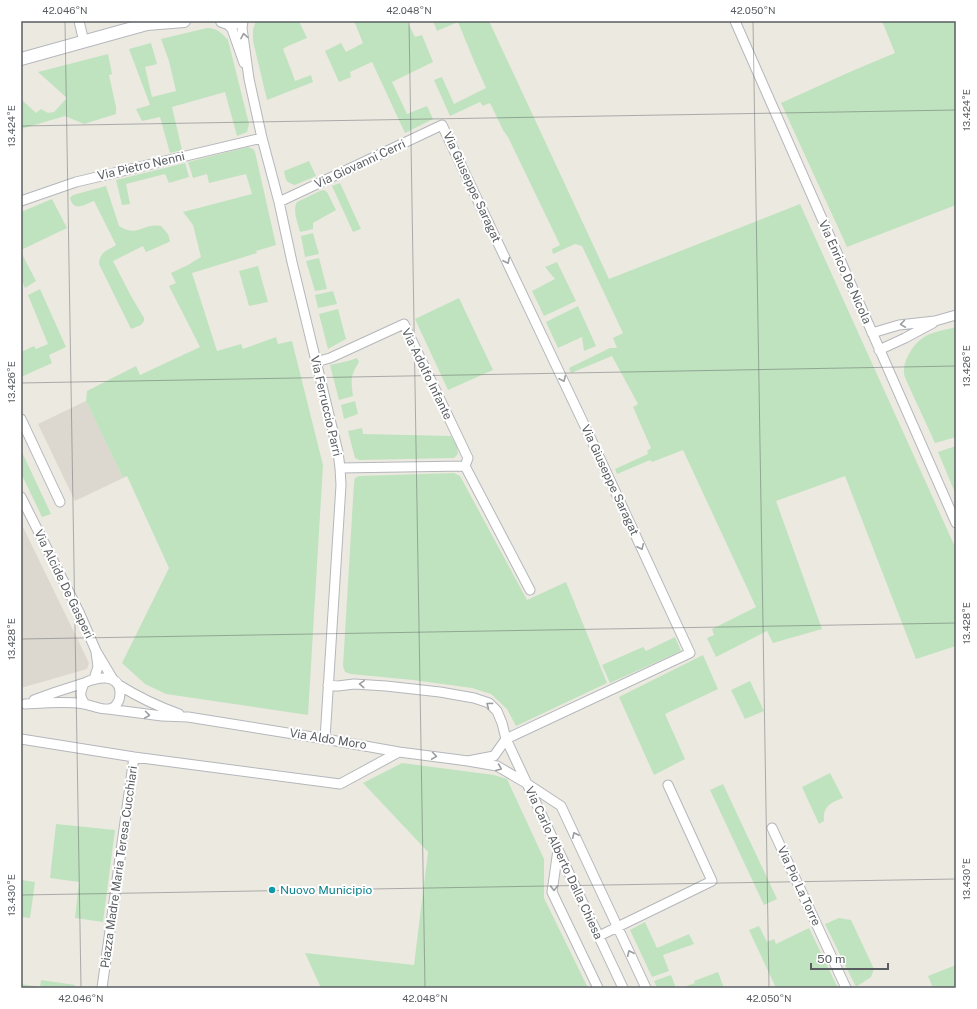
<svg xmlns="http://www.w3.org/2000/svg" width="977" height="1009" viewBox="0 0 977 1009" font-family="'Public Sans',sans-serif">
<rect width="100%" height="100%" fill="#ece9e1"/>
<path fill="#dcd8cf" d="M86 401 123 478 75 501 38 424Z
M21 523 89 663 87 669 21 688Z"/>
<path fill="#bfe3be" d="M256 21H299L307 38 288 46 283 49 293 75 295 81 311 75 313 82 267 100 253 41V29Z
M354 21H407L415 37 422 35 433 62 392 82 407 114 427 106 433 119 405 133 372 62 350 72 351 77 339 82 325 51 341 43 346 52 363 43Z
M433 21H489L609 279 800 204 956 549V646L916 659 845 476 776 501 822 629 773 643 767 631 716 657 707 638 714 635 712 629 756 607 683 450 652 462 650 460 617 474 615 469 648 454 647 451 651 448 633 407 638 404 612 356 571 373 569 368 610 348H617L613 338 623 333 582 246 575 244 553 254 552 249 560 245 508 137 503 130 490 103 483 106 480 102 450 116 434 80 442 77 454 104 486 88 474 61 458 22 437 31Z
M882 21H956V205L847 247 781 103 852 71 895 53Z
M207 28C217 28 222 33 228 40L249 124 247 132 237 136 225 92 172 107 182 150 170 153 160 117 142 121 136 109 150 105 129 49 151 43 157 64 145 67 152 97 176 91 169 61 161 39Z
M108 54 112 74 109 75 116 107V114L84 124 65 116 21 129V99L36 113 41 109 48 113 54 112 67 98 38 72Z
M248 147 253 149 255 152 276 245 256 251 257 253 192 273 217 351 241 344 243 349 276 337 278 344 292 341 323 465 308 715 166 694 145 684 122 663 169 568 127 476 123 478 86 401 87 391 136 366 140 375 200 347 169 286 176 283 171 273 188 265 201 257 193 225 183 212 252 194 246 174 209 183 207 174 193 178 188 162Z
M309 161 316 176 295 185C285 182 286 180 284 171Z
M185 163 189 177 169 183 165 174 126 184 130 204 122 205 116 180Z
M340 183 361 229 353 232 332 186Z
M106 186 119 226C138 238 143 223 161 226L168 234 170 241 167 243 146 252 143 246 113 261 131 296 144 318V321L141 325 131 329 99 264C100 251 107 251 116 245L94 201C85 204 74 213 70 198L73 195Z
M324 190 327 192 336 210 313 223V229L300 232C298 223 292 210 297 202L320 191Z
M52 199 67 228 21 250V212Z
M313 233 319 254 305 257 301 236Z
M22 254 36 281 25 288 21 279V255Z
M319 258 327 289 315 291 306 261Z
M557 262 576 301 544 316 532 291 555 279 545 267Z
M258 266 268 302 249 306 239 271Z
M40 289 66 347 49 355 52 363 21 377V352L34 346 36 349 48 344 28 295Z
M333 291 337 304 318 308 315 295Z
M459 298 493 370 448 390 415 319Z
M578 306 596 346 584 351 582 337 558 348 546 322Z
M338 309 346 339 328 349 319 314Z
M956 327V437L935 443 907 382C906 379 904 376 904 373 903 360 914 342 926 336 935 331 946 330 956 327Z
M357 358 359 362C350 376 351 380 353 396L339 400 330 365 348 361Z
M355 401 358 414 344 419 341 405Z
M362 428 363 434 451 436 457 447 458 454 454 458 359 460 355 458 348 431Z
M956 446V495L938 452Z
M21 450 51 514 42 517 21 473Z
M454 473 460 476 527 600 566 582 607 683 516 726 507 709 491 694 472 688 413 680 351 674 345 672 343 666 354 483 355 478 359 476Z
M675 637 681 651 610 683 602 665 643 647 646 651Z
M703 655 718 689 665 714 685 759 654 775 619 697Z
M750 681 764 711 745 719 731 690Z
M402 763 494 775 507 779 544 859V898L588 988H321L305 953 414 965 428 852 363 783Z
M830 773 843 798C830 803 823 806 824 821L819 824 802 787Z
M723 784 777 899 764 905 710 790Z
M56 824 115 830 103 922 75 918 79 882 50 878Z
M21 880 35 882 30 918 21 917Z
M839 918 851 920 874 969 871 977 856 987 825 924Z
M645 922 657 948 689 934 694 944 663 955 669 971 652 977 630 930Z
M759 926 767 942 774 939 776 944 809 928 838 988H776L749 930Z
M956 965V988H933L928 976Z
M718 972 724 988H681L695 983 694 981Z
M671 975 676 988H657L654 981Z
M41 980 75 985 74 988H21V984L40 987Z"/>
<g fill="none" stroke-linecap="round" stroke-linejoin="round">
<g stroke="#b4b7bb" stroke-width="11">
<path id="street" d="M79 21 84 42
M243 21 242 28 249 79 262 138 279 202 292 262 338 452 340 468 341 485 325 739
M735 21 956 523
M227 23 232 29 244 63
M21 201 76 182 262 138
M279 202 442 125 590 437 690 653 506 739 494 756 468 761
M872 333 899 325 935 321 956 315
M879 350 905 338 933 323
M316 362 330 358 404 324 468 458 465 466 530 590
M21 419 60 502
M340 468 465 466
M21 497 79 612 96 651 114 681
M94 679 98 667 96 652
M119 685C138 697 157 706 179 714
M328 685 338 686 354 684 386 686 440 692 474 698 489 703 497 711 502 723 506 739 623 988
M34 700 56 692 84 683
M25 704C45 703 64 701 84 704 90 705 102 710 108 709 112 709 116 706 118 702 120 699 120 694 120 691 118 672 95 678 84 683 80 693 79 696 85 704
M108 709 162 716 188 717 325 739 399 752 468 761 497 766 526 783 561 806 646 988
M21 739 134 757
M772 828 846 988
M558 850 552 892 598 988
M599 936 712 881 668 785
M102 988 134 757 340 784 399 752"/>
</g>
<g stroke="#b5b8bd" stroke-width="14">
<path id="secondary" d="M222 21C228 24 234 24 240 21
M147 24 184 21
M21 59 147 24 154 21"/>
</g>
<use href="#street" stroke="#fff" stroke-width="9"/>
<use href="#secondary" stroke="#fff" stroke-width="12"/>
</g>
<defs><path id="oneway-chevron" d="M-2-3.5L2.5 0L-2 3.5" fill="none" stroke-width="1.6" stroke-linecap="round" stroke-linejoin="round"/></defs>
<g stroke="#9b9ea0">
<use href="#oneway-chevron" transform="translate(244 36) rotate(-100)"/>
<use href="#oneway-chevron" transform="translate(507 261) rotate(65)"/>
<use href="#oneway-chevron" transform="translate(903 324) rotate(172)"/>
<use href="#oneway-chevron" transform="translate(563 379) rotate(65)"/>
<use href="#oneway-chevron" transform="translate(641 547) rotate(65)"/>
<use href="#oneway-chevron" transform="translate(362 684) rotate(-176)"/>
<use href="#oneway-chevron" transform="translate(489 705) rotate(-144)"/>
<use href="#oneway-chevron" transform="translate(147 715) rotate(8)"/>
<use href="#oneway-chevron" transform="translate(434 756) rotate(8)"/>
<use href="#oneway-chevron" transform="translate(499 768) rotate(23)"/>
<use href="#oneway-chevron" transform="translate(575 835) rotate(-115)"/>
<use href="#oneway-chevron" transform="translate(554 888) rotate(90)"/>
<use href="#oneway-chevron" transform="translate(630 953) rotate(-115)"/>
</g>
<path fill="none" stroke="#595d61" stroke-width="1" stroke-opacity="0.45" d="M65 21 81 988M409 21 425 988M753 21 769 988M21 126 956 110M21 383 956 366M21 639 956 623M21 895 956 879"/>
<circle fill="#0f9aa8" stroke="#fff" stroke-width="1.5" cx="272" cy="890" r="4"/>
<g text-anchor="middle" stroke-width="4" stroke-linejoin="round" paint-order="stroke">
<g font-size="12" fill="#595d61" stroke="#fff">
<text transform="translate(360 164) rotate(-25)" y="4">Via Giovanni Cerri</text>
<text transform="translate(141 166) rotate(-13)" y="4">Via Pietro Nenni</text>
<text transform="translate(472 187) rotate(65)" y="4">Via Giuseppe Saragat</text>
<text transform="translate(845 272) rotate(66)" y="4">Via Enrico De Nicola</text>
<text transform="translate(427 374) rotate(64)" y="4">Via Adolfo Infante</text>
<text transform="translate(326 406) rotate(77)" y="4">Via Ferruccio Parri</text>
<text transform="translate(610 480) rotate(65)" y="4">Via Giuseppe Saragat</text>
<text transform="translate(64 584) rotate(64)" y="4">Via Alcide De Gasperi</text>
<text transform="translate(328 739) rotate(9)" y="4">Via Aldo Moro</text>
<text transform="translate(564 863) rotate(65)" y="4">Via Carlo Alberto Dalla Chiesa</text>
<text transform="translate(119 867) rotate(-82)" y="4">Piazza Madre Maria Teresa Cucchiari</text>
<text transform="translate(799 886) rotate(65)" y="4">Via Pio La Torre</text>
</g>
<g font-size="12" fill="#0d838f" stroke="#fff" text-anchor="start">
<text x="280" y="894">Nuovo Municipio</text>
</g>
</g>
<rect width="977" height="1009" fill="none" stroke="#ffffff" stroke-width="44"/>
<path d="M811 963v6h77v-6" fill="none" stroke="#595d61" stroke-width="2"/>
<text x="817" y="963" font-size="12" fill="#595d61" stroke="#ffffff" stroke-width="3" paint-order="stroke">50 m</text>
<rect x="22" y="22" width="933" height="965" fill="none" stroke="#595d61" stroke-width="1.5"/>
<g font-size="10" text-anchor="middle" fill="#595d61">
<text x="65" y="14">42.046°N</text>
<text x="409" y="14">42.048°N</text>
<text x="753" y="14">42.050°N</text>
<text transform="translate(966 110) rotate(-90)" y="4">13.424°E</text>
<text transform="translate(11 126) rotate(-90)" y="4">13.424°E</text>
<text transform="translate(966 366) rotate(-90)" y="4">13.426°E</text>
<text transform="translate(11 382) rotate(-90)" y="4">13.426°E</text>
<text transform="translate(966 623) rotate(-90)" y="4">13.428°E</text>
<text transform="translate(11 639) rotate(-90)" y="4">13.428°E</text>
<text transform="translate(966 879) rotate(-90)" y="4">13.430°E</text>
<text transform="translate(11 895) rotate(-90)" y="4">13.430°E</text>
<text x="81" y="1002">42.046°N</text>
<text x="425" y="1002">42.048°N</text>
<text x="769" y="1002">42.050°N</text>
</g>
</svg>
